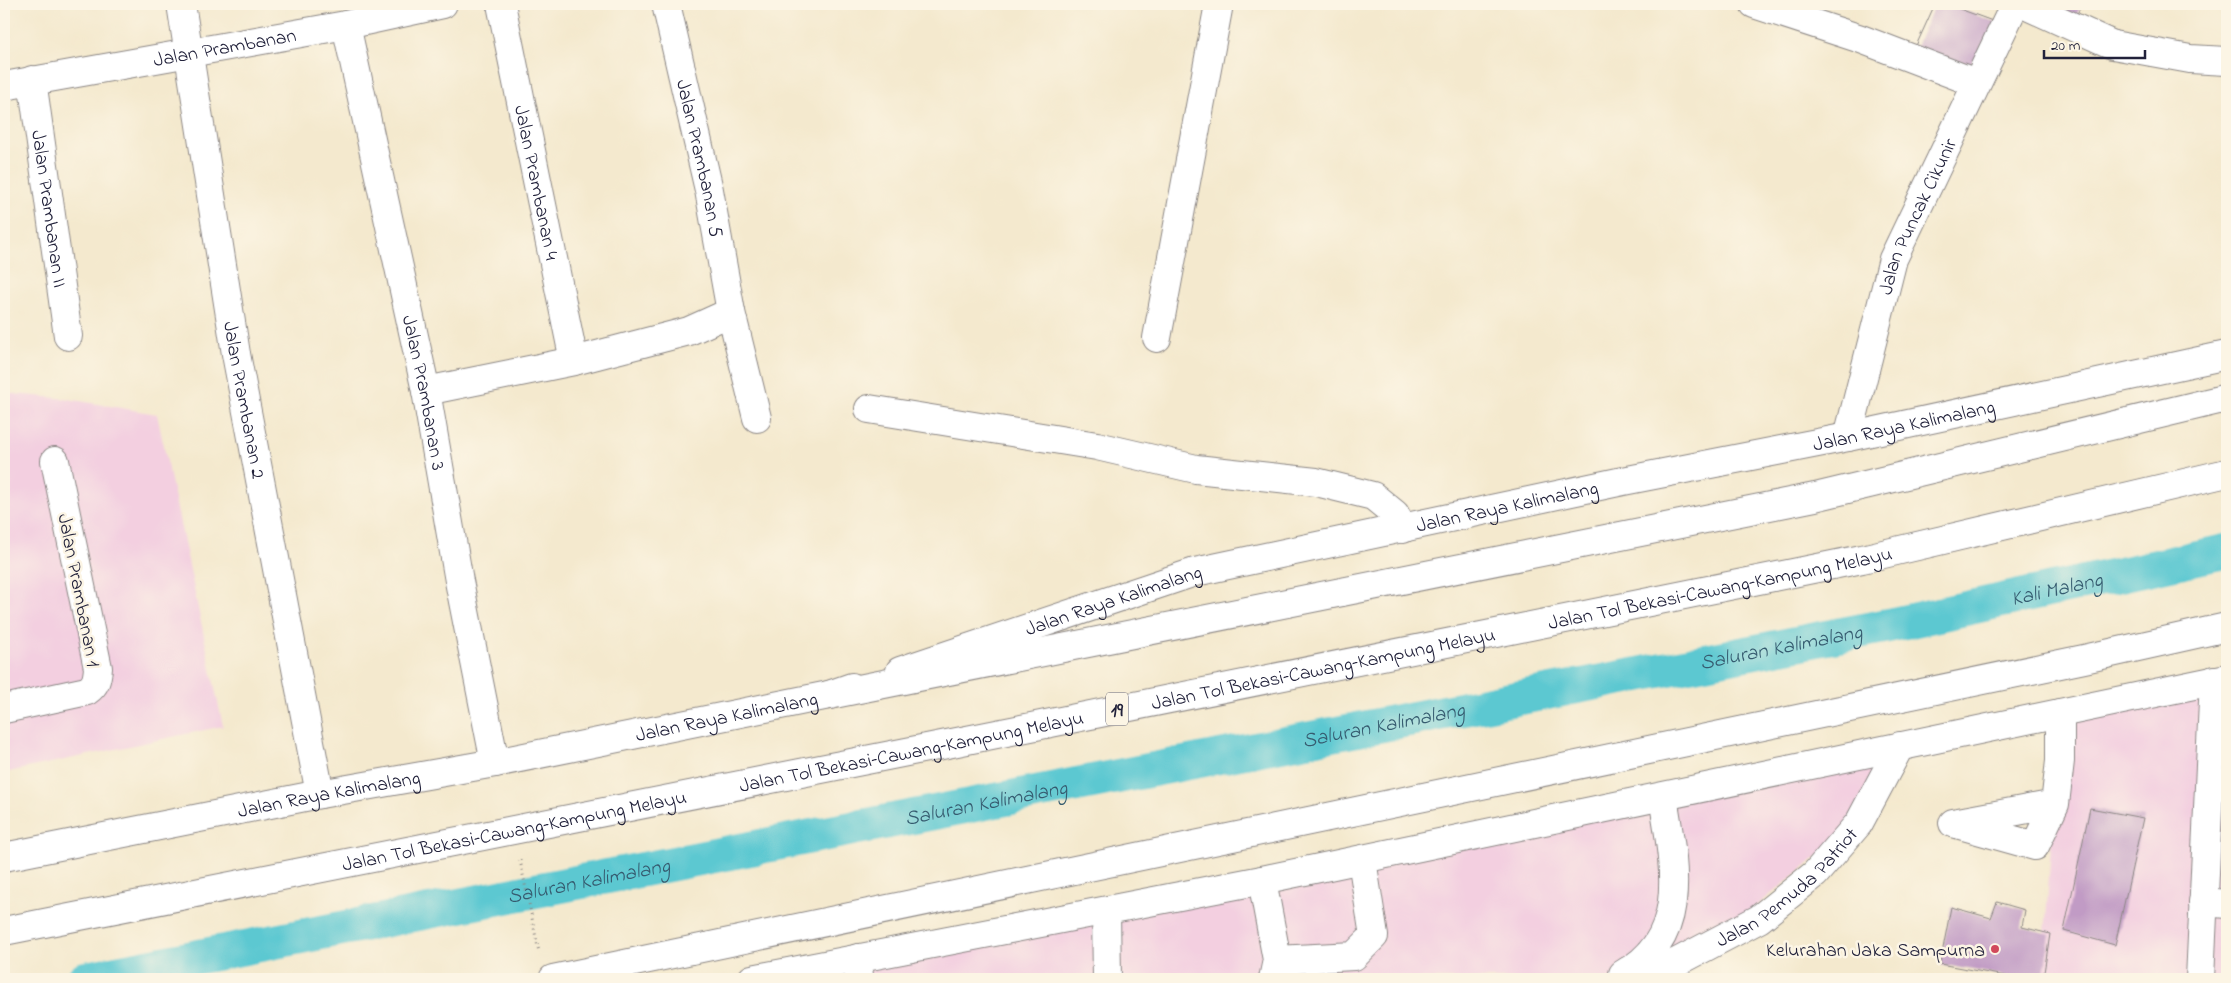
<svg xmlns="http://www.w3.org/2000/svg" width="2231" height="983" viewBox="0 0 2231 983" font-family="'Indie Flower',sans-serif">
<rect width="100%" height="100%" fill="#fcf5e5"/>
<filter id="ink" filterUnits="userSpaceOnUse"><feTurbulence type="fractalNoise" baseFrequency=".02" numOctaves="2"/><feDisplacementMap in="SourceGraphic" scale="10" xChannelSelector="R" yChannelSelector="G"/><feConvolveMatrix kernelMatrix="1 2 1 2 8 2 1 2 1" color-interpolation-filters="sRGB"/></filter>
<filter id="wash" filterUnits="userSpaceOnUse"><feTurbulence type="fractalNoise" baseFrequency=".0096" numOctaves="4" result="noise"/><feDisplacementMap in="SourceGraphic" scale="20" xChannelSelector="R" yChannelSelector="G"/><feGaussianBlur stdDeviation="1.12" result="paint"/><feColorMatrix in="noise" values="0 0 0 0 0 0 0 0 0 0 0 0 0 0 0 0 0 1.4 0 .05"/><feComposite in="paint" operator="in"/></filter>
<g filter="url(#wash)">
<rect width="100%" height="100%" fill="#f4e9ce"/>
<path fill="#f3cfe0" d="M4 393 68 399 157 414 223 726 4 773Z
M2227 677V979H2042L2060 713Z
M1900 746 1859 823 1666 979H752Z"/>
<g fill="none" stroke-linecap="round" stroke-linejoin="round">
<path stroke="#5bc8d1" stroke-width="35" id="s1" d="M84 979 1886 626 2227 551"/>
</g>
<g id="blocks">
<path fill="#c19bc5" d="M1935 4H1946L1998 23 1965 72 1915 48Z
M2046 4H2082L2075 18Z
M2090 808 2143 818 2115 945 2064 931Z
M1997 902 2025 910 2022 927 2050 934 2043 979H2021L1940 964 1951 907 1991 918Z"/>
</g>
</g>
<g filter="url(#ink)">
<use href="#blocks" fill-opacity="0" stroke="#8b8684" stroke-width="1"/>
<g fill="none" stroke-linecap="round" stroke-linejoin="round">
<g stroke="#8b8684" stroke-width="30">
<g id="minor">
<path id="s2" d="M181 4 236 354 320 794"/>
<path id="s3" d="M501 4 574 361"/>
<path id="s4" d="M666 4 709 190 731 312"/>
<path d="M1754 4 1861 39 1976 83"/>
<path d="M2023 4 2113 45 2190 59 2227 61"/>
<path id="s5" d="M346 25 426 391 459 581 495 763"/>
<path id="s6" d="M32 80 68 336"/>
<path id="s7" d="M4 86 346 25 443 4"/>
<path d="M1157 338 1219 4"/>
<path d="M426 391 574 361 689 331 731 312 757 418"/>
<path d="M869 409 1097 446 1196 469 1316 482 1373 496 1395 514 1403 529"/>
<path id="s8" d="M1848 437 1893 259 2015 4"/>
<path d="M4 709 87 691C96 685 97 679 98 668L55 461"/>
<path d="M2055 804 1953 823 2035 846 2055 804 2060 761V713"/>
<path d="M1262 880 1277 960 1273 979"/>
<path d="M2203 902 2227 904"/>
<path d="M1106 911 1107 979"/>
<path d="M858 958 859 979"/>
<path d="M1277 960 1354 956 1374 936 1362 860"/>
<path d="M2200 979 2214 680"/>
</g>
</g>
<g stroke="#8b8684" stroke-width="30">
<g id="major">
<path id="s9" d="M900 671 1195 572 1623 481 1848 437 2227 355"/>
<path id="s10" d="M4 857 320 794 495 763 829 695 852 687"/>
<path id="s11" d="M1628 971 1662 970 1759 919 1815 874 1859 823 1900 746"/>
<path d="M1623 974C1692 938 1673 860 1663 797"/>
<path d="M752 979 1262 880 2227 678"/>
</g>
</g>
<g stroke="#8b8684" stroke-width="30">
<path id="highway" d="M829 695 1815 497 2227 398
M553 979 2084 659 2227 627"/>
</g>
<path stroke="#8b8684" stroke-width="3" stroke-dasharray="1 4" stroke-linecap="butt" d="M520 860 539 952"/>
<use href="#minor" stroke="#fff" stroke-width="28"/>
<use href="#major" stroke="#fff" stroke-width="28"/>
<use href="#highway" stroke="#fff" stroke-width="28"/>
<g stroke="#8b8684" stroke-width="30" stroke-linecap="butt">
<g id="highway-bridge">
<path id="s12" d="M4 931 952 743 1862 559 2227 473"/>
</g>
</g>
<use href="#highway-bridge" stroke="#fff" stroke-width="28"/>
</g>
</g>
<circle fill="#d1495b" stroke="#fcf5e5" stroke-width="2" cx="1995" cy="949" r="5"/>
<g text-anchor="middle" stroke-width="5" stroke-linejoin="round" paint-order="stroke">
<rect fill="#fcf5e5" stroke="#63616e" stroke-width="1" x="1106" y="692.5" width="22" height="33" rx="4"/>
<g font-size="19" font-weight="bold" fill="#22223b">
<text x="1117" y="716">19</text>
</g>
<g font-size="20" fill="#22223b" stroke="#fcf5e5">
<text dy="7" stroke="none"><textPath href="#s7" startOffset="224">Jalan Prambanan</textPath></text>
<text dy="7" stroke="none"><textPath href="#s4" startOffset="158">Jalan Prambanan 5</textPath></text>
<text dy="7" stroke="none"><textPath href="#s3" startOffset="182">Jalan Prambanan 4</textPath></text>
<text dy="7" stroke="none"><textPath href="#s6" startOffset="130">Jalan Prambanan II</textPath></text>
<text dy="7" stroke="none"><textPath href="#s8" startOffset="232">Jalan Puncak Cikunir</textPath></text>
<text dy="7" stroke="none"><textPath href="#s5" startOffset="376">Jalan Prambanan 3</textPath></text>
<text dy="7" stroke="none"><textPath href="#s2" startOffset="401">Jalan Prambanan 2</textPath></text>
<text dy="7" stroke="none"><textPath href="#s9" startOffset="1035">Jalan Raya Kalimalang</textPath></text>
<text dy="7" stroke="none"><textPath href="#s9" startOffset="630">Jalan Raya Kalimalang</textPath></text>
<text dy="7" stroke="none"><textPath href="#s12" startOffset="1750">Jalan Tol Bekasi–Cawang–Kampung Melayu</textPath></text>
<text transform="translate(80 590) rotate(79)" y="7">Jalan Prambanan 1</text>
<text dy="7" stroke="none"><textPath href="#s9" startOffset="225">Jalan Raya Kalimalang</textPath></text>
<text dy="7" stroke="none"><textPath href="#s12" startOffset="1345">Jalan Tol Bekasi–Cawang–Kampung Melayu</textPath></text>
<text dy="7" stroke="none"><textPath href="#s10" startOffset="736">Jalan Raya Kalimalang</textPath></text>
<text dy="7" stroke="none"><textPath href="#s12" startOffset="925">Jalan Tol Bekasi–Cawang–Kampung Melayu</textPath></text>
<text dy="7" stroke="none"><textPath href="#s10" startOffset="331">Jalan Raya Kalimalang</textPath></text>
<text dy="7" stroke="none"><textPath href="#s12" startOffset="520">Jalan Tol Bekasi–Cawang–Kampung Melayu</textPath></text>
<text dy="7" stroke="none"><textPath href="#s11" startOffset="185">Jalan Pemuda Patriot</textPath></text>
</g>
<g font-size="20" fill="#22223b" stroke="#fcf5e5" text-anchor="end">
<text x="1985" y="956">Kelurahan Jaka Sampurna</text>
</g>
<g font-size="21" font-style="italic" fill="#365c70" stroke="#fcf5e5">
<text dy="7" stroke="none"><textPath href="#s1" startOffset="2011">Kali Malang</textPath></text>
<text dy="7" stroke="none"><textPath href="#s1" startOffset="1729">Saluran Kalimalang</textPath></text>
<text dy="7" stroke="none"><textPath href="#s1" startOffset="1324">Saluran Kalimalang</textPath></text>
<text dy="7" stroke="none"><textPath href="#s1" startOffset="919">Saluran Kalimalang</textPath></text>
<text dy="7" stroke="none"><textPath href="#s1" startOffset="514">Saluran Kalimalang</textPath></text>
</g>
</g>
<rect width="2231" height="983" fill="none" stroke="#fcf5e5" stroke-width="20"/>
<path d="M2044 50v8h101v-8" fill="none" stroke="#22223b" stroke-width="2.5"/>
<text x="2051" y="50" font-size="15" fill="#22223b" stroke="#fcf5e5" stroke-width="4" paint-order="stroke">20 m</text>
</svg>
